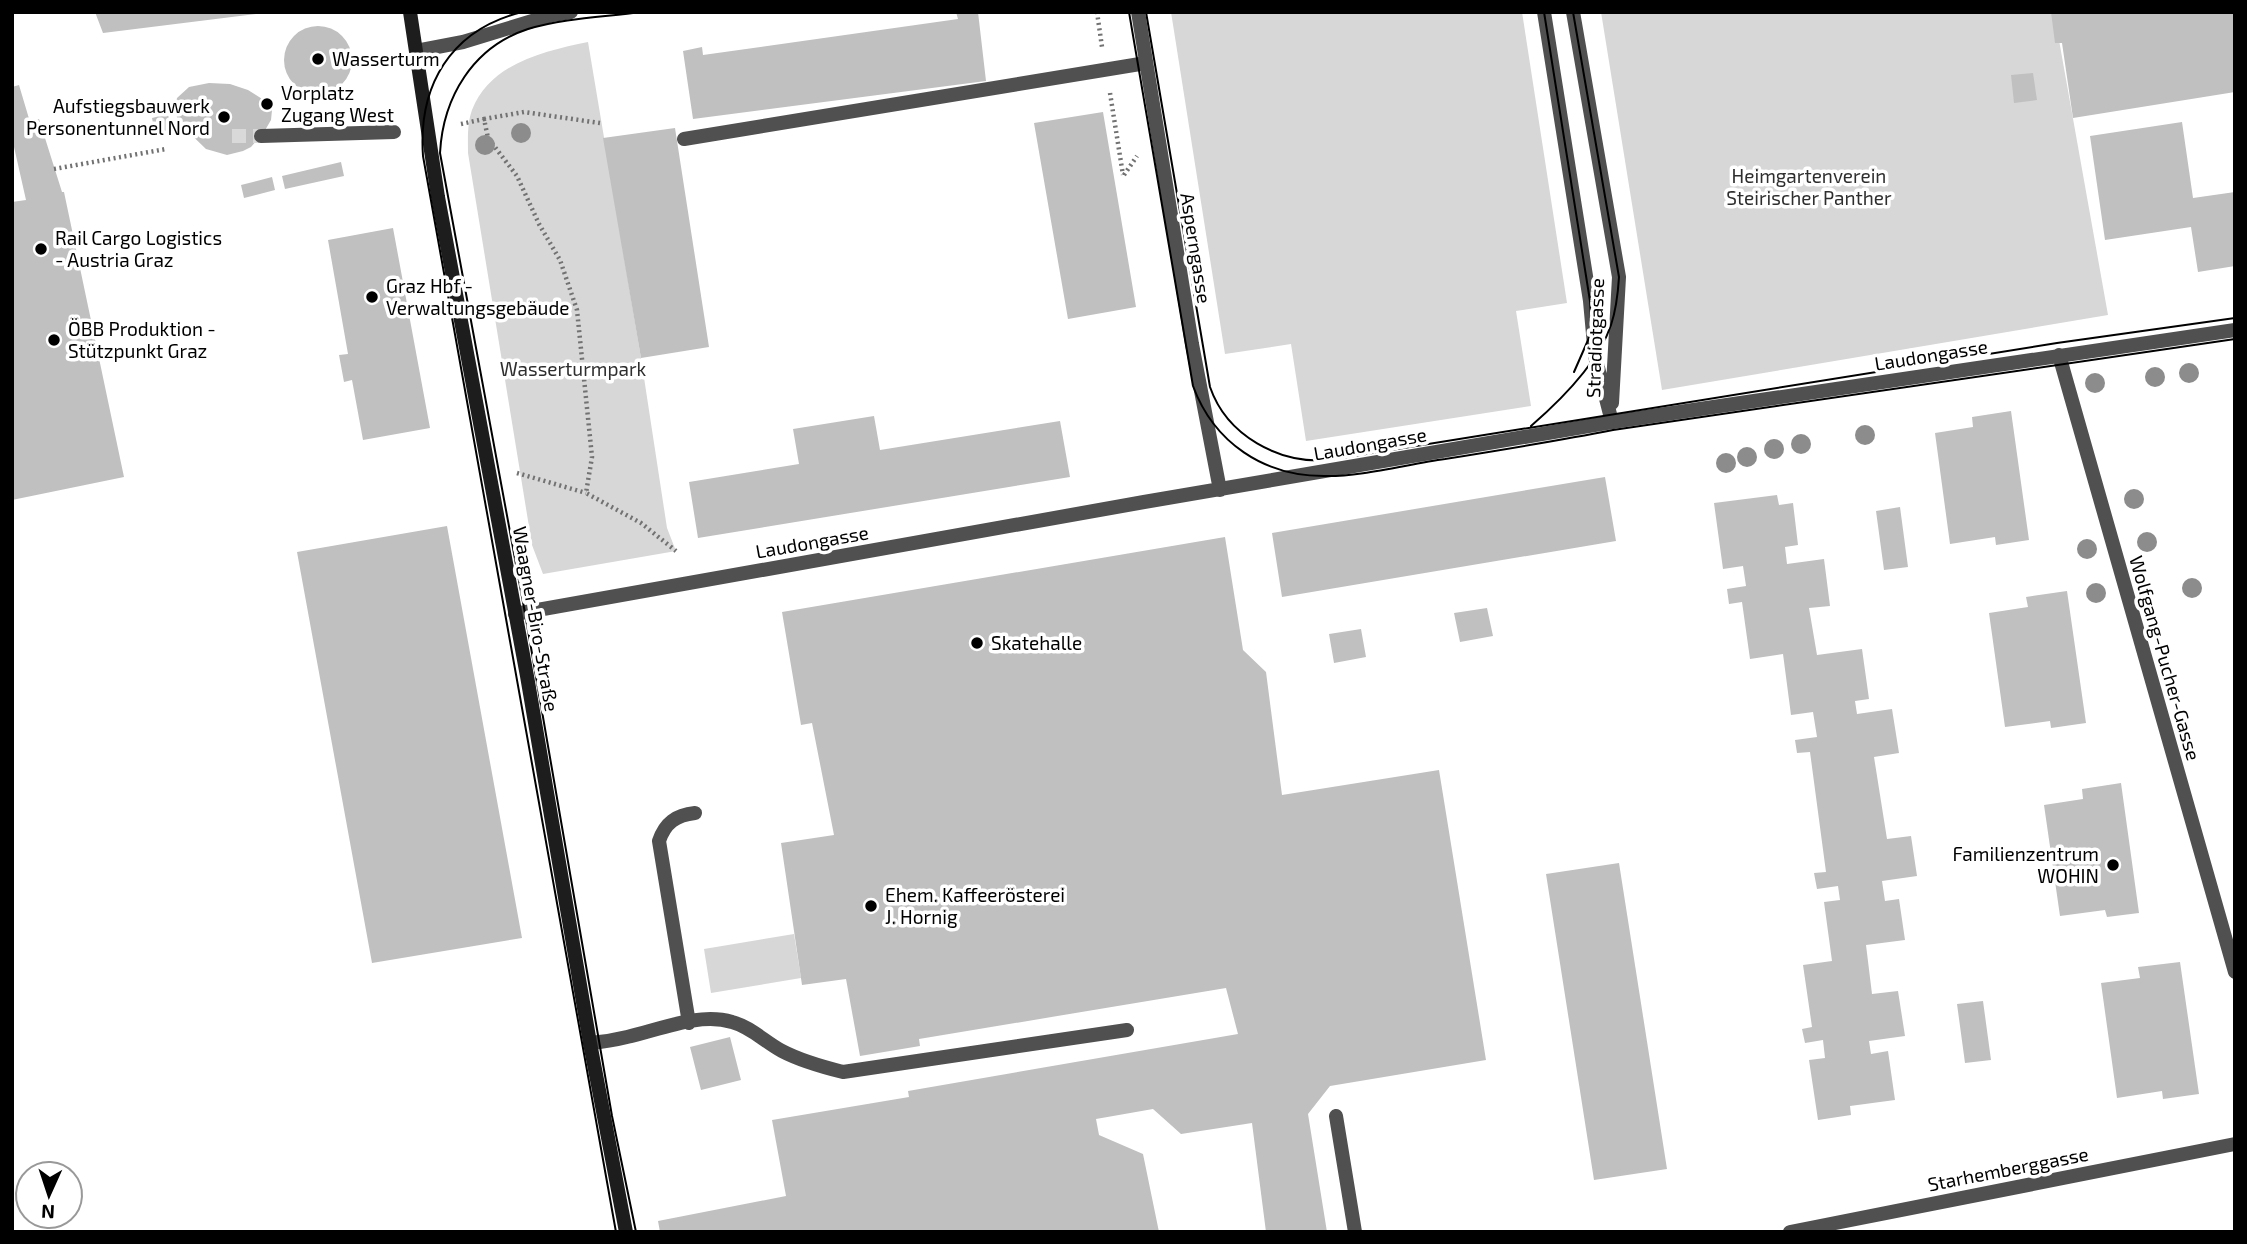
<svg xmlns="http://www.w3.org/2000/svg" width="2247" height="1244" viewBox="0 0 2247 1244" font-family="'Exo 2',sans-serif">
<rect width="100%" height="100%" fill="#fff"/>
<path fill="#d7d7d7" d="M1171 12H1522L1567 303 1516 311 1531 406 1306 441 1291 344 1225 354Z
M1601 12H2054L2108 315 1662 390Z
M588 42 641 358 667 528 676 551 543 574 532 545 468 153C468 139 467 124 472 110 490 63 545 51 588 42Z
M794 934 801 978 711 993 704 949Z"/>
<path fill="#c0c0c0" d="M95 12H256V14L103 33Z
M956 12H978L986 81 693 119 683 51 702 47 703 55 958 19Z
M2051 12H2235V92L2073 118 2062 43H2055Z
M284 60a34 34 0 1 1 68 0a34 34 0 1 1-68 0Z
M2033 73 2037 100 2014 103 2011 75Z
M209 83 230 84 248 90 270 104 272 110 271 120 264 132 251 147 243 151 227 155 206 149 178 122 175 107 177 98 189 87Z
M19 85 30 122 39 119 62 192H64L124 477 12 500V202L26 200 12 138V87Z
M1103 112 1136 307 1068 319 1034 123Z
M168 114 171 130 155 133 152 118Z
M2182 122 2193 198 2235 192V266L2198 272 2191 227 2105 240 2090 136Z
M675 128 709 347 641 358 603 138Z
M341 162 344 176 285 189 282 176Z
M272 177 275 190 244 198 241 185Z
M393 228 430 428 363 440 352 380 344 382 339 355 348 354 328 240Z
M2011 411 2029 540 1996 545 1995 537 1950 544 1935 433 1973 427 1972 417Z
M874 416 880 450 1060 421 1070 477 698 538 689 482 799 464 793 429Z
M1605 477 1616 541 1282 597 1272 533Z
M1777 495 1779 505 1793 503 1798 545 1785 547 1787 564 1824 559 1830 606 1809 608 1817 655 1862 649 1869 699 1855 701 1857 714 1892 709 1899 753 1874 757 1887 839 1911 836 1917 876 1882 881 1885 901 1899 899 1905 940 1866 945 1872 994 1898 991 1905 1036 1869 1041 1871 1054 1888 1051 1895 1100 1850 1106 1851 1115 1818 1120 1809 1060 1825 1058 1823 1040 1805 1043 1802 1029 1812 1027 1803 965 1832 961 1824 902 1840 900 1838 886 1817 889 1814 873 1826 872 1810 752 1797 753 1795 740 1817 737 1813 712 1791 715 1783 654 1750 659 1742 602 1729 604 1727 589 1746 586 1743 566 1723 569 1714 503Z
M1900 507 1908 567 1884 570 1876 511Z
M447 526 522 938 372 963 297 552Z
M1225 537 1243 650 1266 672 1282 795 1439 770 1486 1060 1330 1086 1308 1114 1327 1232H1266L1252 1123 1181 1134 1153 1109 1096 1119 1099 1135 1143 1154 1159 1232H660L658 1221 786 1196 772 1120 909 1097 908 1091 1238 1034 1226 988 919 1039 920 1046 860 1056 846 979 802 985 781 843 834 835 812 723 801 725 782 612Z
M2067 591 2086 723 2051 728 2050 721 2005 727 1989 613 2028 607 2026 597Z
M1487 608 1493 636 1460 642 1454 613Z
M1361 629 1366 657 1334 663 1329 634Z
M2121 783 2139 913 2107 917 2105 910 2060 916 2044 805 2083 799 2082 789Z
M1619 863 1667 1169 1594 1180 1546 874Z
M2180 962 2199 1094 2163 1099 2162 1091 2117 1098 2101 983 2140 978 2138 967Z
M1983 1001 1991 1060 1965 1063 1957 1004Z
M730 1037 741 1080 701 1090 690 1047Z"/>
<g fill="none" stroke-linecap="round" stroke-linejoin="round">
<path stroke="#d9d9d9" stroke-width="14" stroke-dasharray="14 7" stroke-linecap="butt" d="M232 136H261"/>
<path stroke="#727272" stroke-width="4.5" stroke-dasharray="2 3.5" stroke-linecap="butt" d="M1097 12 1102 47
M1110 93 1123 175
M484 119 524 112 600 123
M461 124 484 119 488 138 517 176 539 224 560 260 577 310 592 457 586 493 641 523 676 551
M54 169 166 149
M1124 175 1137 156
M517 473 586 493"/>
<path stroke="#505050" stroke-width="14" d="M1544 12 1590 301 1595 356 1612 422
M1573 12 1619 277 1612 403
M684 139 1146 63
M689 1023 659 841C665 823 676 815 695 813
M590 1043C602 1042 615 1040 627 1037 659 1030 699 1012 732 1022 751 1027 765 1042 782 1051 801 1061 823 1067 843 1072L1127 1030
M1336 1116 1355 1232"/>
<path stroke="#505050" stroke-width="14" d="M1138 12 1192 344 1220 490
M416 51 463 42 552 15 571 12
M261 136 394 132
M2059 355 2235 972
M515 614 1144 502 1612 422 2235 330
M1790 1232 2235 1144"/>
<path stroke="#1d1d1d" stroke-width="14" d="M410 12 438 197 527 676 590 1043 626 1232"/>
<path stroke="#000" stroke-width="2" d="M522 12C450 30 418 86 423 156L616 1232
M1129 12 1193 386C1214 443 1264 476 1324 476 1360 477 1408 464 1445 459 1501 450 1557 441 1613 430L2235 339
M1146 12 1210 387C1227 436 1279 464 1329 460L2057 343 2235 318
M1544 12 1590 301 1592 331 1574 372
M1531 426C1561 400 1598 364 1611 325 1616 310 1618 293 1619 277L1573 12
M636 1232 612 1116 525 613 440 153C443 97 473 47 528 29 564 18 604 17 641 12"/>
</g>
<g fill="#8c8c8c">
<circle cx="521" cy="133" r="10"/>
<circle cx="485" cy="145" r="10"/>
<circle cx="2189" cy="373" r="10"/>
<circle cx="2155" cy="377" r="10"/>
<circle cx="2095" cy="383" r="10"/>
<circle cx="1865" cy="435" r="10"/>
<circle cx="1801" cy="444" r="10"/>
<circle cx="1774" cy="449" r="10"/>
<circle cx="1747" cy="457" r="10"/>
<circle cx="1726" cy="463" r="10"/>
<circle cx="2134" cy="499" r="10"/>
<circle cx="2147" cy="542" r="10"/>
<circle cx="2087" cy="549" r="10"/>
<circle cx="2192" cy="588" r="10"/>
<circle cx="2096" cy="593" r="10"/>
</g>
<g fill="#000" stroke="#fff" stroke-width="2.5">
<circle cx="318" cy="59" r="7"/>
<circle cx="267" cy="104" r="7"/>
<circle cx="224" cy="117" r="7"/>
<circle cx="41" cy="249" r="7"/>
<circle cx="372" cy="297" r="7"/>
<circle cx="54" cy="340" r="7"/>
<circle cx="977" cy="643" r="7"/>
<circle cx="2113" cy="865" r="7"/>
<circle cx="871" cy="906" r="7"/>
</g>
<g text-anchor="middle" stroke-width="7" stroke-linejoin="round" paint-order="stroke">
<g font-size="19" fill="#000" stroke="#fff" text-anchor="start">
<text x="332" y="66">Wasserturm</text>
<text x="281" y="100">Vorplatz<tspan x="281" dy="22">Zugang West</tspan></text>
<text x="210" y="113" text-anchor="end">Aufstiegsbauwerk<tspan x="210" dy="22">Personentunnel Nord</tspan></text>
<text x="55" y="245">Rail Cargo Logistics<tspan x="55" dy="22">- Austria Graz</tspan></text>
<text x="386" y="293">Graz Hbf -<tspan x="386" dy="22">Verwaltungsgebäude</tspan></text>
<text x="68" y="336">ÖBB Produktion -<tspan x="68" dy="22">Stützpunkt Graz</tspan></text>
<text x="991" y="650">Skatehalle</text>
<text x="2099" y="861" text-anchor="end">Familienzentrum<tspan x="2099" dy="22">WOHIN</tspan></text>
<text x="885" y="902">Ehem. Kaffeerösterei<tspan x="885" dy="22">J. Hornig</tspan></text>
</g>
<g font-size="19" fill="#2e2e2e" stroke="#fff">
<text x="1809" y="183">Heimgartenverein<tspan x="1809" dy="22">Steirischer Panther</tspan></text>
<text x="573" y="376">Wasserturmpark</text>
</g>
<g font-size="19" fill="#000" stroke="#fff">
<text transform="translate(1196 248) rotate(81)" y="7">Asperngasse</text>
<text transform="translate(1595 338) rotate(-88)" y="7">Stradiotgasse</text>
<text transform="translate(1931 355) rotate(-9)" y="7">Laudongasse</text>
<text transform="translate(1370 444) rotate(-10)" y="7">Laudongasse</text>
<text transform="translate(812 542) rotate(-10)" y="7">Laudongasse</text>
<text transform="translate(536 619) rotate(80)" y="7">Waagner-Biro-Straße</text>
<text transform="translate(2165 658) rotate(74)" y="7">Wolfgang-Pucher-Gasse</text>
<text transform="translate(2008 1169) rotate(-11)" y="7">Starhemberggasse</text>
</g>
</g>
<rect width="2247" height="1244" fill="none" stroke="#000000" stroke-width="28"/>
<g transform="translate(49 1195) rotate(183)"><circle r="33" fill="#ffffff" stroke="#999999" stroke-width="2"/>
<path d="M0-5L12 26L0 18L-12 26Z" fill="#000000"/>
<text y="-10" font-size="19" font-weight="bold" text-anchor="middle" fill="#000000">N</text>
</g>
</svg>
